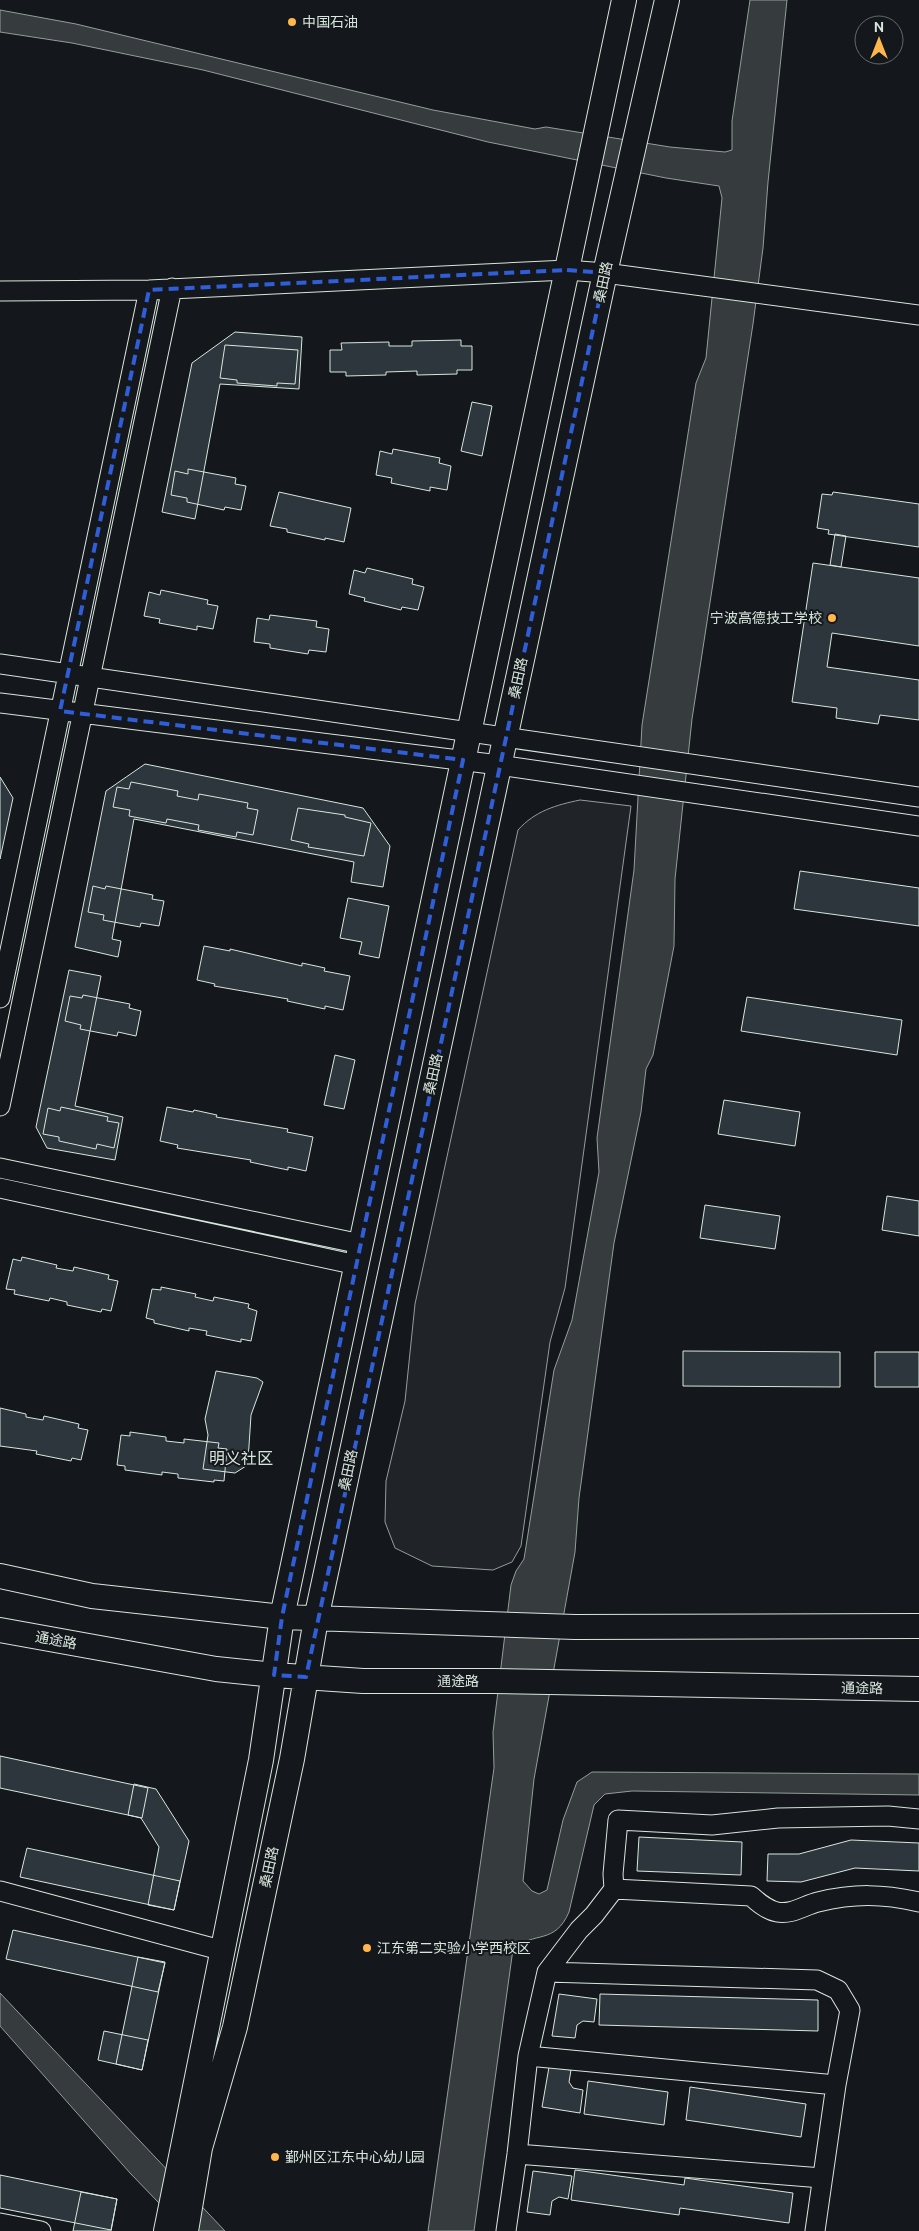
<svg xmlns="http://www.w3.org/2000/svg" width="919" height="2231" viewBox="0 0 919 2231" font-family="Ubuntu,'Noto Sans SC',sans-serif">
<rect width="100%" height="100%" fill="#14181c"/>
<path fill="#202428" stroke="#939e99" d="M580 800 631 806 565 1288 550 1342 521 1546 512 1562 493 1570 432 1566 395 1548 385 1522 386 1481 405 1401 415 1304 518 830C535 811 556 805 580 800Z"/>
<path fill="#363b3e" stroke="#939e99" d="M750 0H787L768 182 763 248 753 324 692 719 675 879 674 946 653 1055 646 1069 641 1112 614 1243 579 1498 575 1552 534 1779 523 1881 532 1891 539 1894 547 1890 563 1820 577 1782 592 1772 919 1774V1795L632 1791 605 1794 594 1805 569 1912C555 1945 534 1931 513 1949L474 2231H428L494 1768 493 1732 511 1585 516 1571 524 1559 554 1370 572 1320 599 1172 597 1138 634 870 642 725 696 383 706 358 722 198 719 186 666 178 488 142 203 70 72 43 0 32V10L76 24 433 110 535 129 546 127 670 147 725 152 732 150V121Z
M0 1993 225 2231H186L130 2173 0 2026Z"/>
<path fill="#2c363c" stroke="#d8e6dc" d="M235 332 302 337 299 389 220 384 195 519 162 512 192 363Z
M461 340V346H472V370H457V374L417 375V371L386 372V375L346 376V372H330V350H342L341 343 389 342V346H412V341Z
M225 345 298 350 295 384 277 383V386L237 383V380L220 378Z
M472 402 492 406 482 456 461 451Z
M393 449 440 458 439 463 451 466 447 490 430 487V491L391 483 392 478 376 475 380 451 392 454Z
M188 469 236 478 235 484 246 486 241 510 225 507 224 510 187 502V498L171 495 175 471 188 474Z
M279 492 351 508 344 542 325 538V540L287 532V529L270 526Z
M833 492 919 504V547L828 534 829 530 817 528 822 494 832 495Z
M835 534 846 536 841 567 830 565Z
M813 563 919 578V646L832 633 827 667 919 680V720L880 715 878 724 836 718 837 708 792 702Z
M367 568 413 579 412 584 424 587 418 610 402 607 401 610 364 601 365 598 349 594 354 570 365 573Z
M161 590 208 600 207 604 218 606 213 629 197 626V630L159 623 160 619 144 616 149 592 160 595Z
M270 615 317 621 316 627 329 629 326 652 309 650 308 654 270 648V644L254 642 257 618 269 620Z
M145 764 363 808 390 846 383 887 351 882 354 862 134 819 112 939 121 941 118 957 75 947 106 791Z
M0 777 13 798 0 859Z
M131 782 178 791 177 796 198 800 199 794 248 803 247 808 258 810 253 835 237 832 236 837 198 830 199 825 167 819 166 823 129 816 130 810 113 807 117 787 129 789Z
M298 808 345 815V817L371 823 364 856 308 847 309 844 291 840Z
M800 871 919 888V926L794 909Z
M93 886 105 889 106 886 153 895 152 899 164 901 159 926 141 923 140 927 103 920 104 915 88 912Z
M348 898 389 906 379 958 359 954 362 942 340 938Z
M204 946 230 951V949L302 966V963L325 968 324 971 350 976 343 1010 325 1006V1009L287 1001 288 999 214 986 215 984 197 980Z
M69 970 101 976 75 1106 123 1117 115 1160 47 1148 36 1127Z
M83 995 130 1004 129 1008 141 1011 136 1036 118 1032 117 1036 80 1029 81 1025 65 1021 70 996 82 998Z
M747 997 902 1020 897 1055 741 1031Z
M335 1055 355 1060 344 1109 324 1105Z
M724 1100 800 1112 795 1146 718 1134Z
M61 1107 108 1117 107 1121 119 1123 114 1148 97 1144 96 1149 59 1141V1137L43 1134 48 1108 60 1111Z
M167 1107 193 1112 194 1110 217 1115 216 1117 288 1129 287 1132 313 1137 306 1171 288 1167V1170L250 1162 251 1160 177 1148 178 1145 160 1141Z
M887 1196 919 1201V1236L882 1230Z
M705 1205 780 1216 775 1249 700 1238Z
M22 1257 57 1265 56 1268 73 1271 74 1267 109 1275 108 1279 118 1281 111 1311 102 1309 101 1312 67 1305V1302L50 1298 49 1301 14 1294 15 1290 6 1289 13 1259 21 1261Z
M161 1287 196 1294 195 1297 213 1301 214 1297 249 1304 248 1308 257 1311 251 1341 241 1339V1342L206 1335 207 1331 189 1328V1331L154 1323V1320L146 1318 152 1289 161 1290Z
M683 1351 840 1352V1387L683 1386Z
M875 1352H919V1387H875Z
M216 1371 257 1378 263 1382 251 1415 248 1461 246 1466 235 1473 203 1469 208 1435 205 1419Z
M0 1408 26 1414V1417L43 1420 44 1416 79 1424 78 1428 88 1430 81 1460 72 1458 71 1461 36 1454 37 1451 0 1446Z
M130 1432 166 1437V1441L184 1443V1439L219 1443 218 1448 227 1449 224 1481 214 1480V1482L178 1478V1474L162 1472V1475L125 1470V1466L117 1465 121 1435 130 1436Z
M0 1756 148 1788 142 1818 0 1788Z
M134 1784 156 1789 189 1841 174 1910 148 1905 159 1847 141 1818 128 1815Z
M639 1837 742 1842 741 1875 637 1871Z
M851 1840 919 1843V1871L855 1868 801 1882 767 1881 768 1854H799Z
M27 1848 180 1881 174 1910 20 1877Z
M13 1930 165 1963 158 1992 6 1959Z
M138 1957 165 1962 142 2070 116 2064Z
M559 1994 597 1999 594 2022 583 2021 577 2025 575 2038 552 2036Z
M600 1994 818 2000V2031L599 2025Z
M104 2031 148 2040 142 2070 98 2060Z
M549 2067 571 2070 569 2082 573 2088 583 2090 580 2113 542 2107Z
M588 2081 668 2092 664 2125 584 2114Z
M690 2087 806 2104 801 2137 686 2120Z
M575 2170 684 2185 685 2178 793 2193 789 2223 680 2208 679 2215 571 2200Z
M533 2171 572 2176 568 2199 559 2197 552 2201 550 2215 527 2212Z
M0 2175 117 2199 111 2230 0 2208Z
M81 2192 117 2199 111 2231H73Z"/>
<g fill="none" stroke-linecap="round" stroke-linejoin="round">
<g stroke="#d8e6dc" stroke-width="21">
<path id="minor" d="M0 291 149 290 567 270 605 273 919 315
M0 664 919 797
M0 703 499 765 919 826
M0 998 149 290
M0 1106 172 288
M0 1168 361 1244
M0 1188 357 1265
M614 1889 751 1896C759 1903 767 1910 777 1912 792 1915 805 1905 818 1902 855 1893 883 1894 919 1902
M0 1891 224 1951
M547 1972 817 1980 838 1990 850 2010 836 2085 815 2231
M528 2056 836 2085
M517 2154 822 2178
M0 2223 41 2231
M506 2231 517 2154 528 2056 547 1972 579 1930 594 1915 614 1889 613 1874 618 1820 712 1825 778 1818 888 1816 919 1819"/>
</g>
<g stroke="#d8e6dc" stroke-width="26">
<path id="major" d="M0 1576 92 1596 282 1617 575 1627 919 1626
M0 1630 216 1669 274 1675 363 1681H493L919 1689
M166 2231 261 1760 282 1617 624 0
M186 2231 200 2148 235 2027 292 1759 316 1619 605 273 667 0"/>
</g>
<use href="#minor" stroke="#14181c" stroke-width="19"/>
<use href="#major" stroke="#14181c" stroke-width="24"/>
</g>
<path fill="none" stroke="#305dd8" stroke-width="4" stroke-dasharray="10 6" stroke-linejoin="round" d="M567 270 605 273 306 1677 274 1675 282 1617 463 760 60 711 149 290Z"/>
<g fill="#ffb74d" stroke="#14181c" stroke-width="2">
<circle cx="292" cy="22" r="5"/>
<circle cx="832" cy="618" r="5"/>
<circle cx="367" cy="1948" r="5"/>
<circle cx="275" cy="2157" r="5"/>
</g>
<g text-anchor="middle" stroke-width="4" stroke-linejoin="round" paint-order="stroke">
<g font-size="14" fill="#d8e6dc" stroke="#14181c" text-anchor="start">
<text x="302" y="27">中国石油</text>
<text x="822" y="623" text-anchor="end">宁波高德技工学校</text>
<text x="377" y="1953">江东第二实验小学西校区</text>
<text x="285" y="2162">鄞州区江东中心幼儿园</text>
</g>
<g font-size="14" fill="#d8e6dc" stroke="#14181c">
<text transform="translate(603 282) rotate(-78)" y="5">桑田路</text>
<text transform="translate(518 678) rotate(-78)" y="5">桑田路</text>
<text transform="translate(433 1074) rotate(-78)" y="5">桑田路</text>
<text transform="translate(348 1470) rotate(-78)" y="5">桑田路</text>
<text transform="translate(56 1640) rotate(10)" y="5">通途路</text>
<text x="458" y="1686">通途路</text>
<text transform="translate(862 1688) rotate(1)" y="5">通途路</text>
<text transform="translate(269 1867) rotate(-78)" y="5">桑田路</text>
</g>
<g font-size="16" fill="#d8e6dc" stroke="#14181c">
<text x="241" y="1464">明义社区</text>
</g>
</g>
<g transform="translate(879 40)"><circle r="24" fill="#14181c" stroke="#626a69"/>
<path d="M0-4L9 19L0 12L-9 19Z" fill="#ffb74d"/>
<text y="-8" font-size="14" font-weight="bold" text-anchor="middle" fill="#d8e6dc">N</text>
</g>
</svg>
